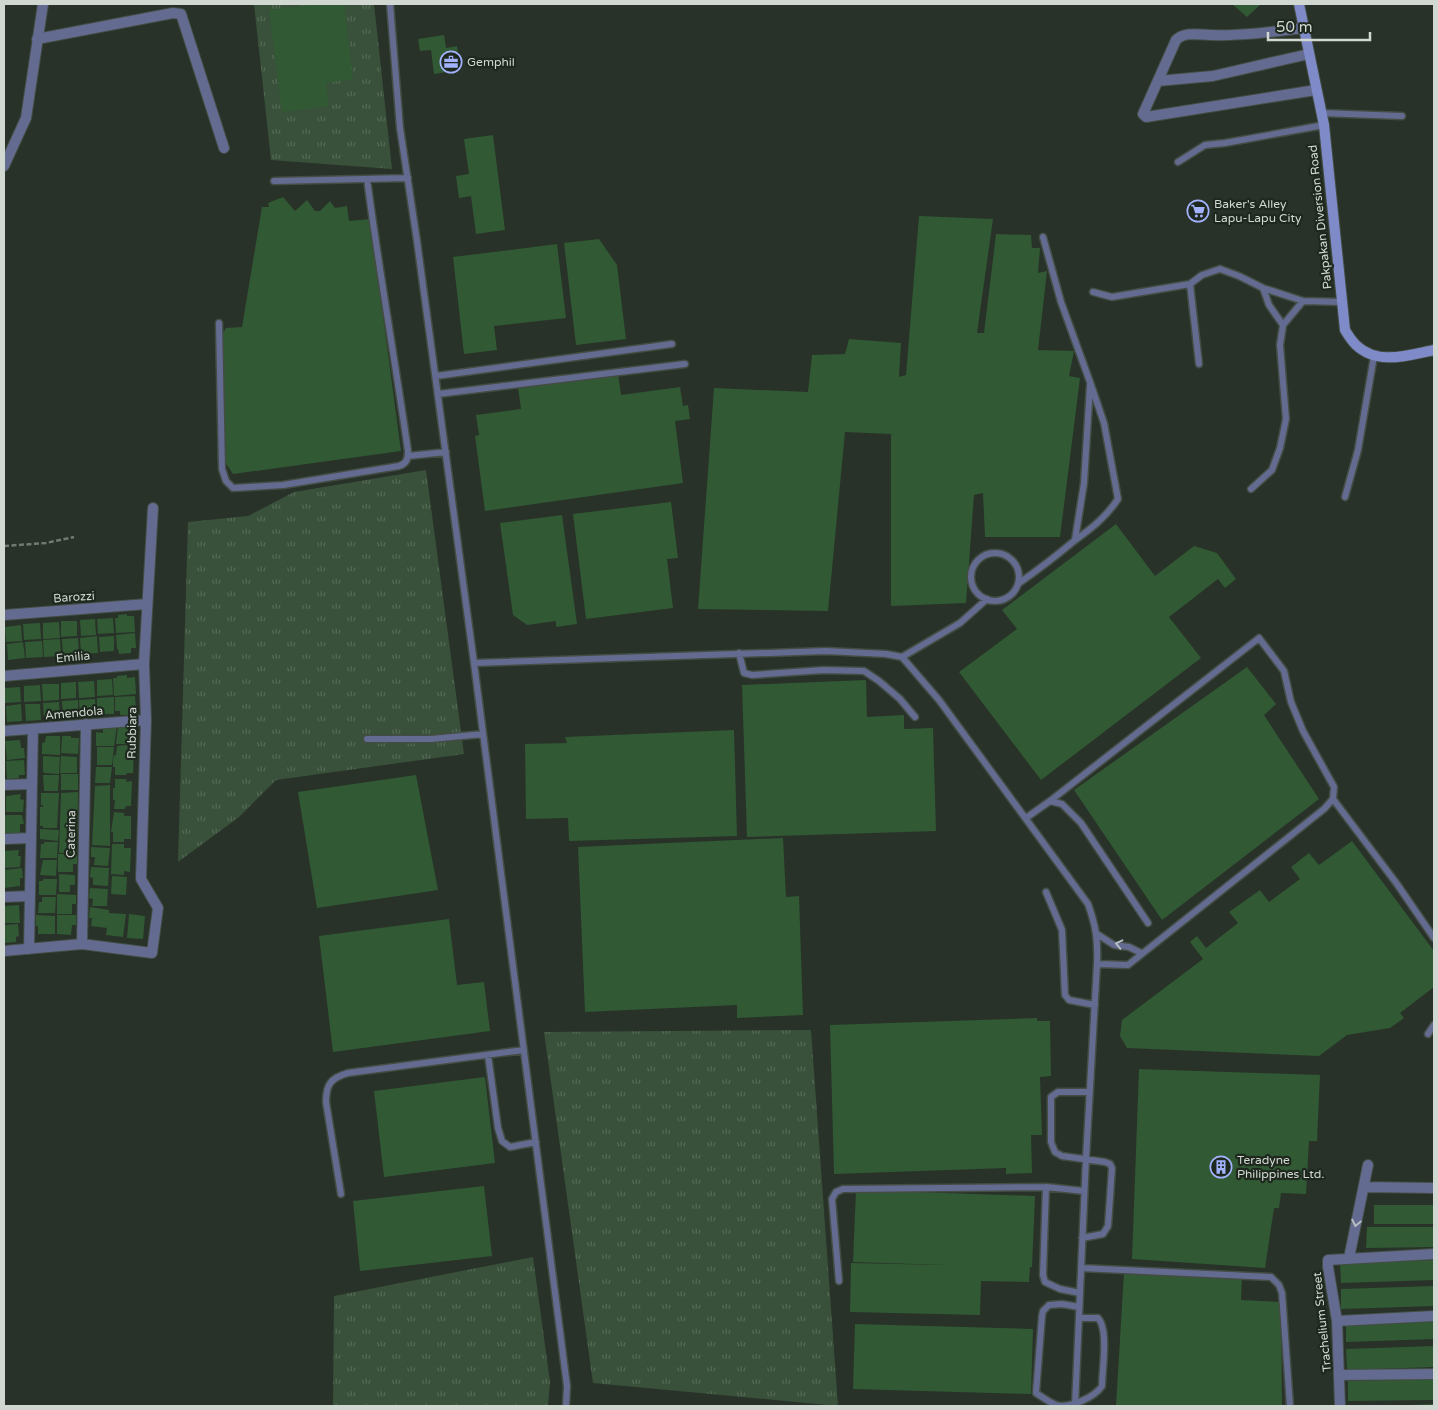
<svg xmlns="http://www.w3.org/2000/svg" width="1438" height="1410" viewBox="0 0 1438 1410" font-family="'Varela Round',sans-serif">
<defs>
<pattern id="grass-tufts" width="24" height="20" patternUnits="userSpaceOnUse" patternTransform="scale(1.25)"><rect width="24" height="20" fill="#39513a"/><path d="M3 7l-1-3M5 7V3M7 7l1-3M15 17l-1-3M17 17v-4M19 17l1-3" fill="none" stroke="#556955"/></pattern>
</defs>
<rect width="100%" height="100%" fill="#283228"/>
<path fill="url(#grass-tufts)" d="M254 4H374L392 169 271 160Z
M426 470 464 754 276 780 239 817 178 862 188 522 248 516 294 492Z
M811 1030 838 1406 593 1383 544 1032Z
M533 1257 550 1382 548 1406H333L334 1296Z"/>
<path fill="#315934" d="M317 4H344L353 79 326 83 329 106 282 112 269 10Z
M1232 4H1261L1247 17Z
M444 35 446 48 457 46 460 70 434 74 431 50 420 51 418 39Z
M493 135 505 230 476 234 471 196 459 198 456 176 469 174 464 139Z
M283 197 295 211 307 200 315 211H320L330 201 335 208 347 206 349 221 370 219 401 451 233 474 225 462 221 336 226 328 242 327 262 207H269L268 203Z
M919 216 993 219 977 333H984L996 234 1031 235 1032 248H1040L1038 273 1047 271 1038 350 1074 351 1069 376 1080 378 1060 537H985L983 493 974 495 966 603 891 606V434L845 432 828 611 698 609 714 388 808 392 812 355 845 354 849 339 901 343 899 377 906 375Z
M599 239 617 265 626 339 576 345 564 243Z
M557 244 566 318 494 326 497 350 464 354 453 257Z
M618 373 621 395 680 387 683 406 688 405 690 419 675 421 683 483 485 511 475 436 479 435 476 415 521 409 518 387Z
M671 502 678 558 667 559 673 608 586 619 573 514Z
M562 515 577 624 556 627V621L527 625 513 615 500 523Z
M1116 524 1155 576 1194 546 1217 553 1236 579 1225 588 1218 579 1169 617 1201 658 1041 780 959 672 1017 629 1002 610Z
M127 614V616H134L135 632 116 633 115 618H118V615Z
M113 618 114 633 98 634 97 619Z
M95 619 96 635 81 636 80 620Z
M61 621H77V636L61 637Z
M59 622 60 638 43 639V623Z
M40 623 41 639 24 640 23 624Z
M21 625 22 641 6 642 5 627Z
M135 633 136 648H131V653L119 654 118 649H117L116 635Z
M97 636 98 653 81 654 80 638Z
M114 636V651L100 652 99 637Z
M78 638 79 655 63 656 62 639Z
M60 639 61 656 44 657 43 640Z
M42 641 43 657 26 658 25 642Z
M23 642 25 658 8 660 7 644Z
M1247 667 1276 704 1264 715 1319 799 1162 920 1074 790Z
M127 675V678L135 677 136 694 114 696 113 678H117V676Z
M112 679 113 695 97 696V680Z
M866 680 867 717 904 715V729L933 728 936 831 747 837 742 685Z
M94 681 95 697 79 698 78 682Z
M76 682V698L61 699V683Z
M42 684H59V700L43 701Z
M40 685 41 701 24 702V686Z
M20 687 21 702 5 703 4 688Z
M135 696 136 711H131V715H120V711H115V697Z
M114 697V714H97V698Z
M95 699 96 715 80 716 79 700Z
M78 700V717L63 718 62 701Z
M59 702 60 718 44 719 43 703Z
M21 704 22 721 7 722 6 706Z
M25 704H40L41 720 26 721Z
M132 725V731H135L136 744H116L118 726Z
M117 726 114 746H96V732L103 733V728Z
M734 730 737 836 569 841 568 818 526 819 525 744 567 743 565 737Z
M46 736H60V755L42 754V743L45 742Z
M62 736H71V738H79L78 754 61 753Z
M20 740 21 748H24L25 758 7 760 5 741Z
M127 745 128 749H134L133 773H127L126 775H115V767H113V760L114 755H116L117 746Z
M97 747H114L112 765H97Z
M43 756 60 757 59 774 44 773 43 771Z
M61 756 77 757V773H60Z
M24 760 25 775H19V778L7 779 6 761Z
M96 767H112L110 783H95Z
M61 774H78V790H61Z
M43 775H59L58 791H44Z
M416 775 438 890 317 908 298 792Z
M115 779H126L127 782 132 781 131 806H126L125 809H114L115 800H113V788H115Z
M110 785V846L92 845 95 786Z
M78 792 77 853H59L61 793Z
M41 793H59L57 828H43V826H40V807H43V805H41Z
M21 794 20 799 24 800 23 812H6V796Z
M114 812 124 813V816H131V839H124V842H113V832H111Z
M4 815H22L24 824H20V833L4 834Z
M40 829 59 830 58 841 40 839Z
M783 838 786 897 799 896 803 1015 737 1018V1005L585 1012 578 847Z
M1352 841 1434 951V987L1400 1013 1404 1018 1390 1028 1347 1035 1319 1056 1127 1048 1120 1036 1122 1020 1203 959 1190 942 1197 936 1206 948 1238 923 1229 912 1260 890 1269 902 1300 879 1291 867 1309 853 1319 865Z
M44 842H58L57 858H40L41 844H44Z
M112 844H124V848H131L130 872 124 871V875L111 874Z
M91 847 110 848 108 866 94 865 95 857H91Z
M19 850 18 856H21L20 867 4 868V851Z
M58 854H77V864H73V872H58Z
M43 860H57L56 876 40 875Z
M91 867 109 868 108 886 93 885V878L90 877Z
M22 868 23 878H20V886L4 888V870Z
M59 874 75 875V885H70V892H59Z
M112 876 127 877 126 895 111 894Z
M43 879H57L56 895H39V881H43Z
M90 888 108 889 107 906H92L93 899 89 898Z
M57 894 76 895V904H72V914H57Z
M42 897H56L55 913H38L39 902H42Z
M19 905 20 923H4V906Z
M90 907 109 910V913L126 914 123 937 106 935 107 928 91 926 92 918H89Z
M129 914 145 916 143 939 127 938Z
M36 915 55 916V934H38V926H36Z
M57 915H76V925H72L71 935 57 934Z
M449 919 457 985 484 982 490 1031 333 1052 319 936Z
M18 924 19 936 16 937V942L4 943V925Z
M1037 1018V1021H1050L1051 1076 1040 1077 1042 1135H1031L1032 1173 1006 1174V1168L834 1174 830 1025Z
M1139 1069 1320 1075 1317 1141H1309L1306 1194 1281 1193 1279 1208H1274L1265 1268 1132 1259Z
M485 1077 495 1163 384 1177 374 1091Z
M484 1186 492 1256 360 1271 353 1201Z
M856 1190 1035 1196 1032 1267H1030L1029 1282 981 1281 980 1315 850 1312 851 1263 944 1265 853 1262Z
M1374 1205H1434V1224H1374Z
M1367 1227H1434V1247L1366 1248Z
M1434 1260V1280L1341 1283 1340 1263Z
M1124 1272 1242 1278 1241 1300 1281 1302 1282 1406H1116Z
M1434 1286V1306L1341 1309V1289Z
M1434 1319V1339L1346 1342V1322Z
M855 1324 1033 1329 1031 1394 853 1389Z
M1434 1346V1367L1347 1370 1346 1349Z
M1434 1379V1400L1348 1401V1381Z
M1434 1404V1406H1407V1405Z"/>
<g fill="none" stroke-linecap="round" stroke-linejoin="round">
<g stroke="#434d43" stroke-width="9">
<path id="lane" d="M390 4 400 128 417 241 474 663 567 1386 566 1406
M1321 113 1402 116
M1178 162 1205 145 1225 143 1324 125
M274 181 408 178
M1190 284 1199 364
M1263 288 1269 305 1283 325
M1093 292 1112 297 1190 284 1202 275 1220 269 1239 276 1263 288 1303 301 1341 302
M219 323 222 469 226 481 233 488 283 485 399 466C407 464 408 458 408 451 395 360 379 270 367 179
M436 376 672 344
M438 394 685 364
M408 456 446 452
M1251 489 1272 470 1280 448 1286 419 1280 345 1283 325 1303 301
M1345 497 1358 450 1374 356
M1075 540 1084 483 1090 385
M971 577a24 24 0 1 1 48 0a24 24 0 1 1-48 0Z
M1019 583C1038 570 1056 556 1074 541 1092 528 1106 517 1118 499L1104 423 1090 382 1061 302 1043 237
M739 653 744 673 752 675 824 670 864 671 879 681 900 699 915 717
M902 657 960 623 987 599
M474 663 826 651 886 654 902 657 939 700 1088 904C1096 926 1098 940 1097 964L1086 1158 1075 1406
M367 739H431L483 734
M1333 799 1397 884 1434 938
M1050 801 1259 638 1284 671 1291 702 1303 731 1334 787 1333 799 1324 809 1128 965 1097 964
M1026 818 1050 801 1062 804 1081 823 1148 923
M1046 892 1062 930 1065 995 1069 1000 1095 1005
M1097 934 1114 945 1129 947 1141 953
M1428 1034 1434 1025
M488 1055 498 1128 502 1141 510 1147 536 1142
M341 1194 326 1102C326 1084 331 1078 348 1073L524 1050
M1082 1238 1103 1234 1108 1226 1112 1168 1110 1164 1105 1162 1062 1156 1055 1152 1051 1142V1097L1058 1092H1089
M1081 1268 1271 1277 1279 1285 1282 1293 1290 1406
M839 1281 832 1199 836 1192 843 1189 1046 1187
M1080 1293 1060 1289 1045 1282 1043 1275 1046 1187 1084 1191
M1079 1318H1098C1109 1329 1102 1370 1102 1386 1095 1397 1069 1409 1056 1405 1049 1402 1042 1397 1036 1393L1042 1316 1043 1311 1049 1305 1062 1304 1079 1307"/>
</g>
<g stroke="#434d43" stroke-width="12">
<path id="street" d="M1303 28C1272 32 1241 36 1210 35 1199 35 1185 31 1176 40L1143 114 1146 117 1316 90
M37 39 173 13 181 14 224 148
M1158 81 1213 76 1309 54
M4 166 26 118 43 4
M4 615 147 604
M4 676 144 664
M4 731 146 720
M4 785 32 784
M4 839 31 838
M4 897 30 896
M82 944 86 724
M29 949 33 729
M4 951 82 944 152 953 158 908 141 879 146 720 144 664 153 508
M1364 1187 1434 1188
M1349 1258 1368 1165
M1337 1321 1434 1316
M1340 1375 1434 1374
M1340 1406 1337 1321 1328 1267V1260L1434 1254"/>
</g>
<g stroke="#434d43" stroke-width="12">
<path id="secondary" d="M1299 4 1324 125 1345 330C1348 335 1352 341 1356 345 1378 366 1409 355 1434 350"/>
</g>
<path stroke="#717a71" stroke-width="2.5" stroke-dasharray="5 2.5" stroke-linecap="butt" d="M4 546 46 543 74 537"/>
<use href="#lane" stroke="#636b91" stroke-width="6"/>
<use href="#street" stroke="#636b91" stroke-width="10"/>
<use href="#secondary" stroke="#7f8bc8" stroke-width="10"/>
</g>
<defs><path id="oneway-chevron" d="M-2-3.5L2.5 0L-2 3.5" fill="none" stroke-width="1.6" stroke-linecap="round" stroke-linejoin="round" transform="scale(1.25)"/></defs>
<g stroke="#b6bdc1">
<use href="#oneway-chevron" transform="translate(1119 944) rotate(-167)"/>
<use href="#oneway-chevron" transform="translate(1356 1223) rotate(102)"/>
</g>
<defs>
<g id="office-ring" transform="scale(1.125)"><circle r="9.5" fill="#1e281e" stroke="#a3b2fd" stroke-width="1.5"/><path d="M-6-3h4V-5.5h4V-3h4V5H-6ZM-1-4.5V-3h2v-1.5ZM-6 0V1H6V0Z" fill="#a3b2fd"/></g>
<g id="supermarket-ring" transform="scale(1.125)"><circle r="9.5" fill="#1e281e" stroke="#a3b2fd" stroke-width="1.5"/><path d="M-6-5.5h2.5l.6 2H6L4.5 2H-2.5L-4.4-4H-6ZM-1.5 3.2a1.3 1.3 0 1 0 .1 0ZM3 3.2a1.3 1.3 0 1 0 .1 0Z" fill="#a3b2fd"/></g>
<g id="building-ring" transform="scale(1.125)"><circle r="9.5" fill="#1e281e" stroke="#a3b2fd" stroke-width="1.5"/><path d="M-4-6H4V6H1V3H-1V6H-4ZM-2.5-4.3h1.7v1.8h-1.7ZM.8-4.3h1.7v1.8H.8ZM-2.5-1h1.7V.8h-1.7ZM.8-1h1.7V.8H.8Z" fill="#a3b2fd"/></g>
</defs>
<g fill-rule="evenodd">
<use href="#office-ring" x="451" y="62"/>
<use href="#supermarket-ring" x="1198" y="211"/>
<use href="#building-ring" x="1221" y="1167"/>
</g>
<g text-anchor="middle" stroke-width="4.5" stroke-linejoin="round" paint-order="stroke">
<g font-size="12" fill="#d1d8d1" stroke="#1e281e" text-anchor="start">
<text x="467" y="66">Gemphil</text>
<text x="1214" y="208">Baker's Alley<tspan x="1214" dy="14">Lapu-Lapu City</tspan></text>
<text x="1237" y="1164">Teradyne<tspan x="1237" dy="14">Philippines Ltd.</tspan></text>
</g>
<g font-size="12" fill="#d1d8d1" stroke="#1e281e">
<text transform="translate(1320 217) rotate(-96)" y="4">Pakpakan Diversion Road</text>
<text transform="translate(74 597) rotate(-4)" y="4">Barozzi</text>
<text transform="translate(73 657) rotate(-5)" y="4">Emilia</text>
<text transform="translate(74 713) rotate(-5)" y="4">Amendola</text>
<text transform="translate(132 733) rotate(-89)" y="4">Rubbiara</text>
<text transform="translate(71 834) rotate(-89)" y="4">Caterina</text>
<text transform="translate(1322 1322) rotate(-96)" y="4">Trachelium Street</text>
</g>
</g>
<rect width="1438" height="1410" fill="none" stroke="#d1d8d1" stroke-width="10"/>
<path d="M1268 32v8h102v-8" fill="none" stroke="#d1d8d1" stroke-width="2.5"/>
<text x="1276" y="32" font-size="15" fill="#d1d8d1" stroke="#1e281e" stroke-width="4" paint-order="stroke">50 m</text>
</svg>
